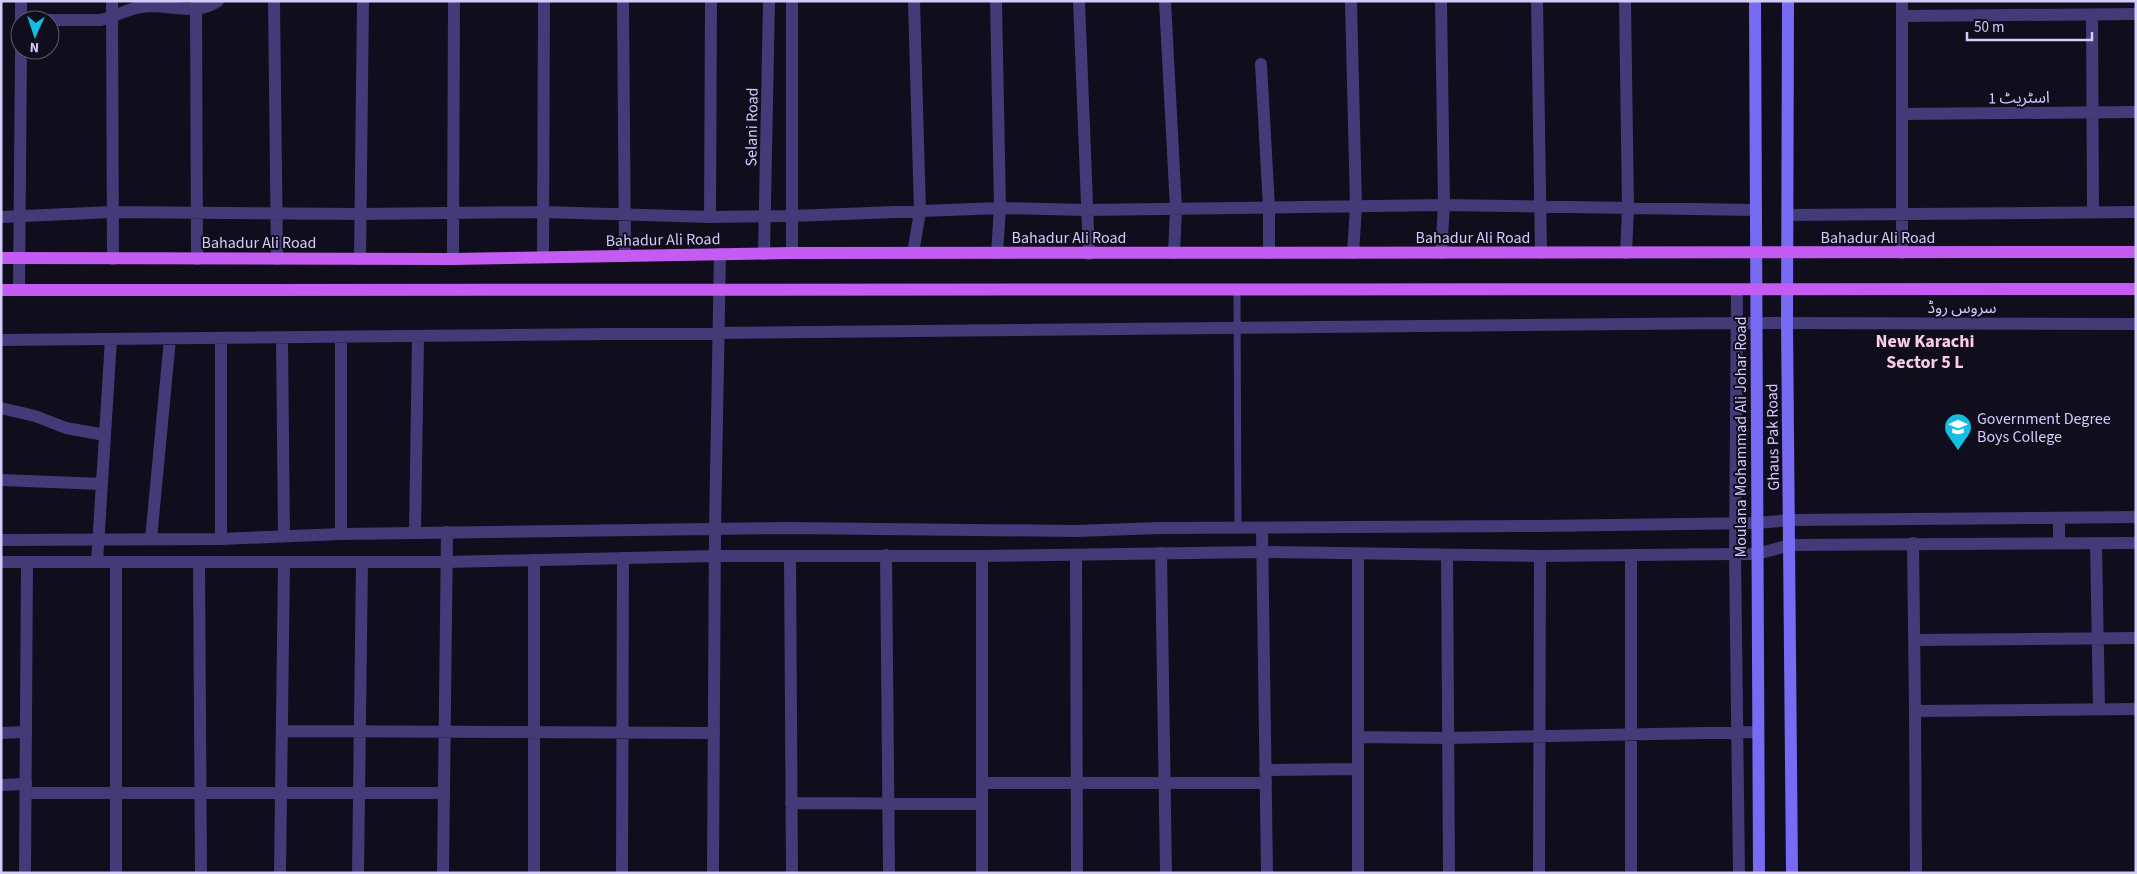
<svg xmlns="http://www.w3.org/2000/svg" width="2137" height="874" viewBox="0 0 2137 874" font-family="'Source Sans 3','Noto Sans Arabic',sans-serif">
<rect width="100%" height="100%" fill="#100d1c"/>
<g fill="none" stroke-linecap="round" stroke-linejoin="round">
<path stroke="#423b77" stroke-width="7" d="M1237 289 1238 529"/>
<path stroke="#423b77" stroke-width="12" d="M112 1 113 259
M196 1 197 259
M274 1 277 259
M623 1 625 256
M996 1 1000 208 997 253
M1079 1 1089 254
M1165 1 1176 209 1174 253
M1351 1 1356 207 1353 253
M1441 1 1444 205 1441 253
M1537 1 1541 253
M1625 1 1628 208 1626 253
M1902 1V253
M2092 15 2093 212
M1902 16 2136 14
M21 20H100C115 17 127 9 141 7 167 3 195 17 218 1
M1261 64 1269 208V253
M1902 114 2136 112
M1788 215 2136 212
M1 217 112 212 361 214 543 212 710 217 791 216 1000 208 1086 210 1444 205 1755 210
M710 217 711 1
M913 253 920 212 914 1
M543 257 544 1
M360 259 363 1
M453 259 454 1
M1737 290 1735 554 1739 873
M221 338V539
M341 338V534
M282 339 284 536
M1 340 1736 323 2136 324
M1 408 35 416 66 428 105 435
M1 480 102 484
M715 529 720 254
M1262 529 1267 873
M415 533 418 337
M151 539 170 339
M1913 543 1915 711
M2096 543 2099 709
M1161 553 1166 873
M1358 554V873
M886 555 889 873
M1076 555 1077 873
M1447 555 1449 873
M790 556 792 873
M97 562 111 339
M199 562 201 873
M1916 640 2136 638
M283 731 714 733
M1 733 26 732
M1358 737 1448 738 1758 732
M1265 770 1358 769
M983 783H1266
M1 785 26 784
M26 793H444
M791 803 982 804
M116 873V562
M280 873 284 562
M358 873 362 562
M443 873 447 532
M534 873V560
M622 873 623 558
M982 873V556
M1539 873 1540 556
M1631 873V555
M1916 873 1915 711 2136 709"/>
<path stroke="#423b77" stroke-width="12" d="M21 1V20
M792 1V253
M764 254 769 1
M19 290 21 50
M2059 518V543
M1 540 221 539 341 534 789 528 1076 531 1160 528 1540 526 1757 523 1790 520 2136 517
M1 562H447L715 556H982L1262 552 1540 556 1735 554H1757L1790 545 2136 543
M25 873 27 562
M713 873 715 529"/>
<path stroke="#776af3" stroke-width="12" d="M1755 1 1759 873
M1788 1 1787 323 1792 873"/>
<path stroke="#c45bf2" stroke-width="12" d="M1 258 453 259 792 253 2136 252
M1 290 2136 289"/>
</g>
<defs>
<g id="university-pin" transform="scale(1.4375)"><path d="M0 17L-7.5 6A9.5 9.5 0 1 1 7.5 6Z" fill="#12bee1" stroke="#100d1c"/><path d="M0-5L7-2L0 1L-7-2ZM-4 1L0 2.5L4 1V4Q0 6-4 4Z" fill="#fff"/></g>
</defs>
<g fill-rule="evenodd">
<use href="#university-pin" x="1958" y="427"/>
</g>
<g text-anchor="middle" stroke-width="4" stroke-linejoin="round" paint-order="stroke">
<g font-size="16" fill="#d4cbfb" stroke="#100d1c">
<text transform="translate(2019 97) rotate(-1)" y="6">اسٹریٹ 1</text>
<text transform="translate(751 127) rotate(-89)" y="6">Selani Road</text>
<text x="1069" y="243">Bahadur Ali Road</text>
<text x="1473" y="243">Bahadur Ali Road</text>
<text x="1878" y="243">Bahadur Ali Road</text>
<text transform="translate(663 239) rotate(-1)" y="6">Bahadur Ali Road</text>
<text x="259" y="248">Bahadur Ali Road</text>
<text x="1962" y="313">سروس روڈ</text>
<text transform="translate(1740 437) rotate(-90)" y="6">Moulana Mohammad Ali Johar Road</text>
<text transform="translate(1772 437) rotate(-91)" y="6">Ghaus Pak Road</text>
</g>
<g font-size="16" fill="#d4cbfb" stroke="#100d1c" text-anchor="start">
<text x="1977" y="424">Government Degree<tspan x="1977" dy="18">Boys College</tspan></text>
</g>
<g font-size="18" font-weight="bold" fill="#fbcde7" stroke="#100d1c">
<text x="1925" y="347">New Karachi<tspan x="1925" dy="21">Sector 5 L</tspan></text>
</g>
</g>
<rect width="2137" height="874" fill="none" stroke="#d4cbfb" stroke-width="5"/>
<g transform="translate(35 35) rotate(183)"><circle r="24" fill="#100d1c" stroke="#5e5975"/>
<path d="M0-4L9 19L0 12L-9 19Z" fill="#12bee1"/>
<text y="-8" font-size="14" font-weight="bold" text-anchor="middle" fill="#d4cbfb">N</text>
</g>
<path d="M1967 32v8h125v-8" fill="none" stroke="#d4cbfb" stroke-width="2.5"/>
<text x="1974" y="32" font-size="15" fill="#d4cbfb" stroke="#100d1c" stroke-width="4" paint-order="stroke">50 m</text>
</svg>
